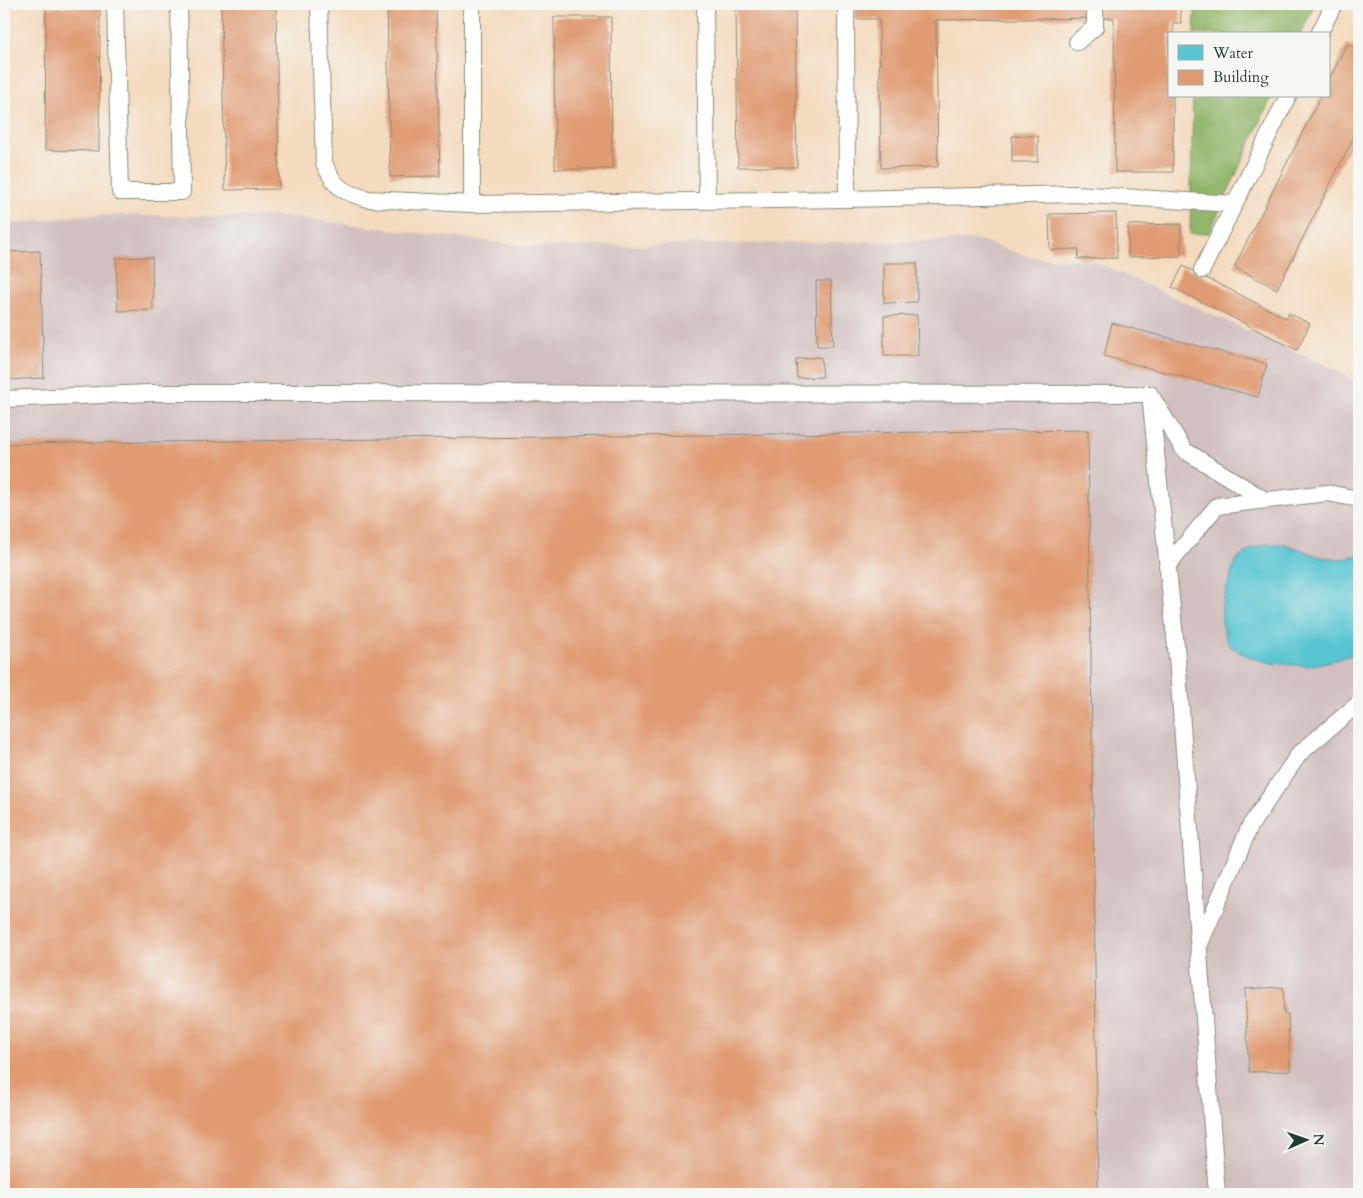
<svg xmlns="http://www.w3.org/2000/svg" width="1363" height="1198" viewBox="0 0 1363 1198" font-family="Cardo,serif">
<rect width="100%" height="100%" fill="#f6f6f2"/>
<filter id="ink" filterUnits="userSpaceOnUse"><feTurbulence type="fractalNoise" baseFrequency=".02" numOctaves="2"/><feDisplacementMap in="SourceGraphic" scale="10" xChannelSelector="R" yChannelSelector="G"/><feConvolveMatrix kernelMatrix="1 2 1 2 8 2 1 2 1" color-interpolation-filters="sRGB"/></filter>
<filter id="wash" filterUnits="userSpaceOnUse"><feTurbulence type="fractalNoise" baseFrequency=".0096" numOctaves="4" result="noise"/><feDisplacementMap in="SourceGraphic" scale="20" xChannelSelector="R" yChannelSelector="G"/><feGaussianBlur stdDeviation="1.12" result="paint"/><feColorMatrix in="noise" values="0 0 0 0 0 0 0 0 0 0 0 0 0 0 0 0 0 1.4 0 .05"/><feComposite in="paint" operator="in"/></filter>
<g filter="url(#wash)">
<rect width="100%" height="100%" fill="#f4dabe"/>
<path fill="#d2bfc0" d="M84 215 288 217 533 247 977 240 1030 257 1093 261 1341 372 1359 383V1194H4V225Z"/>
<path fill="#92b66b" stroke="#587a50" d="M1195 4H1284L1314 6 1301 34H1194Z
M1193 96H1272L1209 233 1190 234Z"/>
<path fill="#59c5d2" stroke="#3c8183" d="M1266 544H1285L1321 557 1342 559 1359 555V649L1354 654 1331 661 1308 666 1272 663 1249 657 1229 645 1222 626V605L1235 561 1251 549Z"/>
<g id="blocks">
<path fill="#e09b73" d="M221 4H276L279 189 225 190Z
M387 4H436L440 176 390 177Z
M736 4H795L797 167H738Z
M857 4H1180L1181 23H1173V34H1169V96H1173V172H1115L1114 18 936 20 938 167 881 168 879 19H857Z
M46 7H100L99 151 45 150Z
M554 17H611L612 169H555Z
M1347 44 1359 50V127L1277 289 1234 267 1321 96H1329V80Z
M1012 136H1038V162H1012Z
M1116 213 1117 258 1078 259 1079 249 1050 250 1049 214Z
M1181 224V256L1128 257V225Z
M40 251 44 378 4 380V252Z
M152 257 153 310 118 311 116 258Z
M884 263H917V302L884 303Z
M1183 266 1286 318 1289 313 1310 324 1297 350 1172 287Z
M816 281H831L833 346H817Z
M917 315 918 356H884V316Z
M1112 323 1267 364 1258 397 1104 356Z
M821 357 823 377 797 378 796 359Z
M1088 430 1098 1194H4V444Z
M1283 987 1284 1014H1288L1290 1071 1249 1072 1245 989Z"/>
</g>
</g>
<g filter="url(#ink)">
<use href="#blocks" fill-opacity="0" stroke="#8a8c79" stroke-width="1"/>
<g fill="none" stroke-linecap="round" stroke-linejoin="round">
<g stroke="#8a8c79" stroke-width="18">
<path id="lane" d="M115 4 120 192H182L179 4
M319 4 324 163C335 188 342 192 368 199L472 204 847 199 1075 194 1234 204
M472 4V204
M705 4 707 200
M846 4 847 199
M1319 34 1334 4
M1077 42 1095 27V4
M1202 270 1288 96
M1150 394 1177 657 1217 1194
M4 399 150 393 1150 394
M1153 399 1184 450 1265 500
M1167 566 1217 506 1327 493 1359 499
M1199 946 1250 826 1299 754 1359 703"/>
</g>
<use href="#lane" stroke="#fff" stroke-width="16"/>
</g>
</g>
<rect width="1363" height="1198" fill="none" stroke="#f6f6f2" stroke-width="20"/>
<rect x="1168" y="32" width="162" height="65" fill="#f6f6f2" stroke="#a0aca6"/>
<rect x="1178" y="45" width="25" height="15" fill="#59c5d2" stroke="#a0aca6"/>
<text x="1213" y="58" font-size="15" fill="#1f3d34">Water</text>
<rect x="1178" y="70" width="25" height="15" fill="#e09b73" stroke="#a0aca6"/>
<text x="1213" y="82" font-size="15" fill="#1f3d34">Building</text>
<g transform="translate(1306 1140) rotate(88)" stroke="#f6f6f2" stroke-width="4" paint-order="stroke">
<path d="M0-4L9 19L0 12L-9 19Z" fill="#1f3d34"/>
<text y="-8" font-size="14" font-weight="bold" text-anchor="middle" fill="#1f3d34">N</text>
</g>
</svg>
